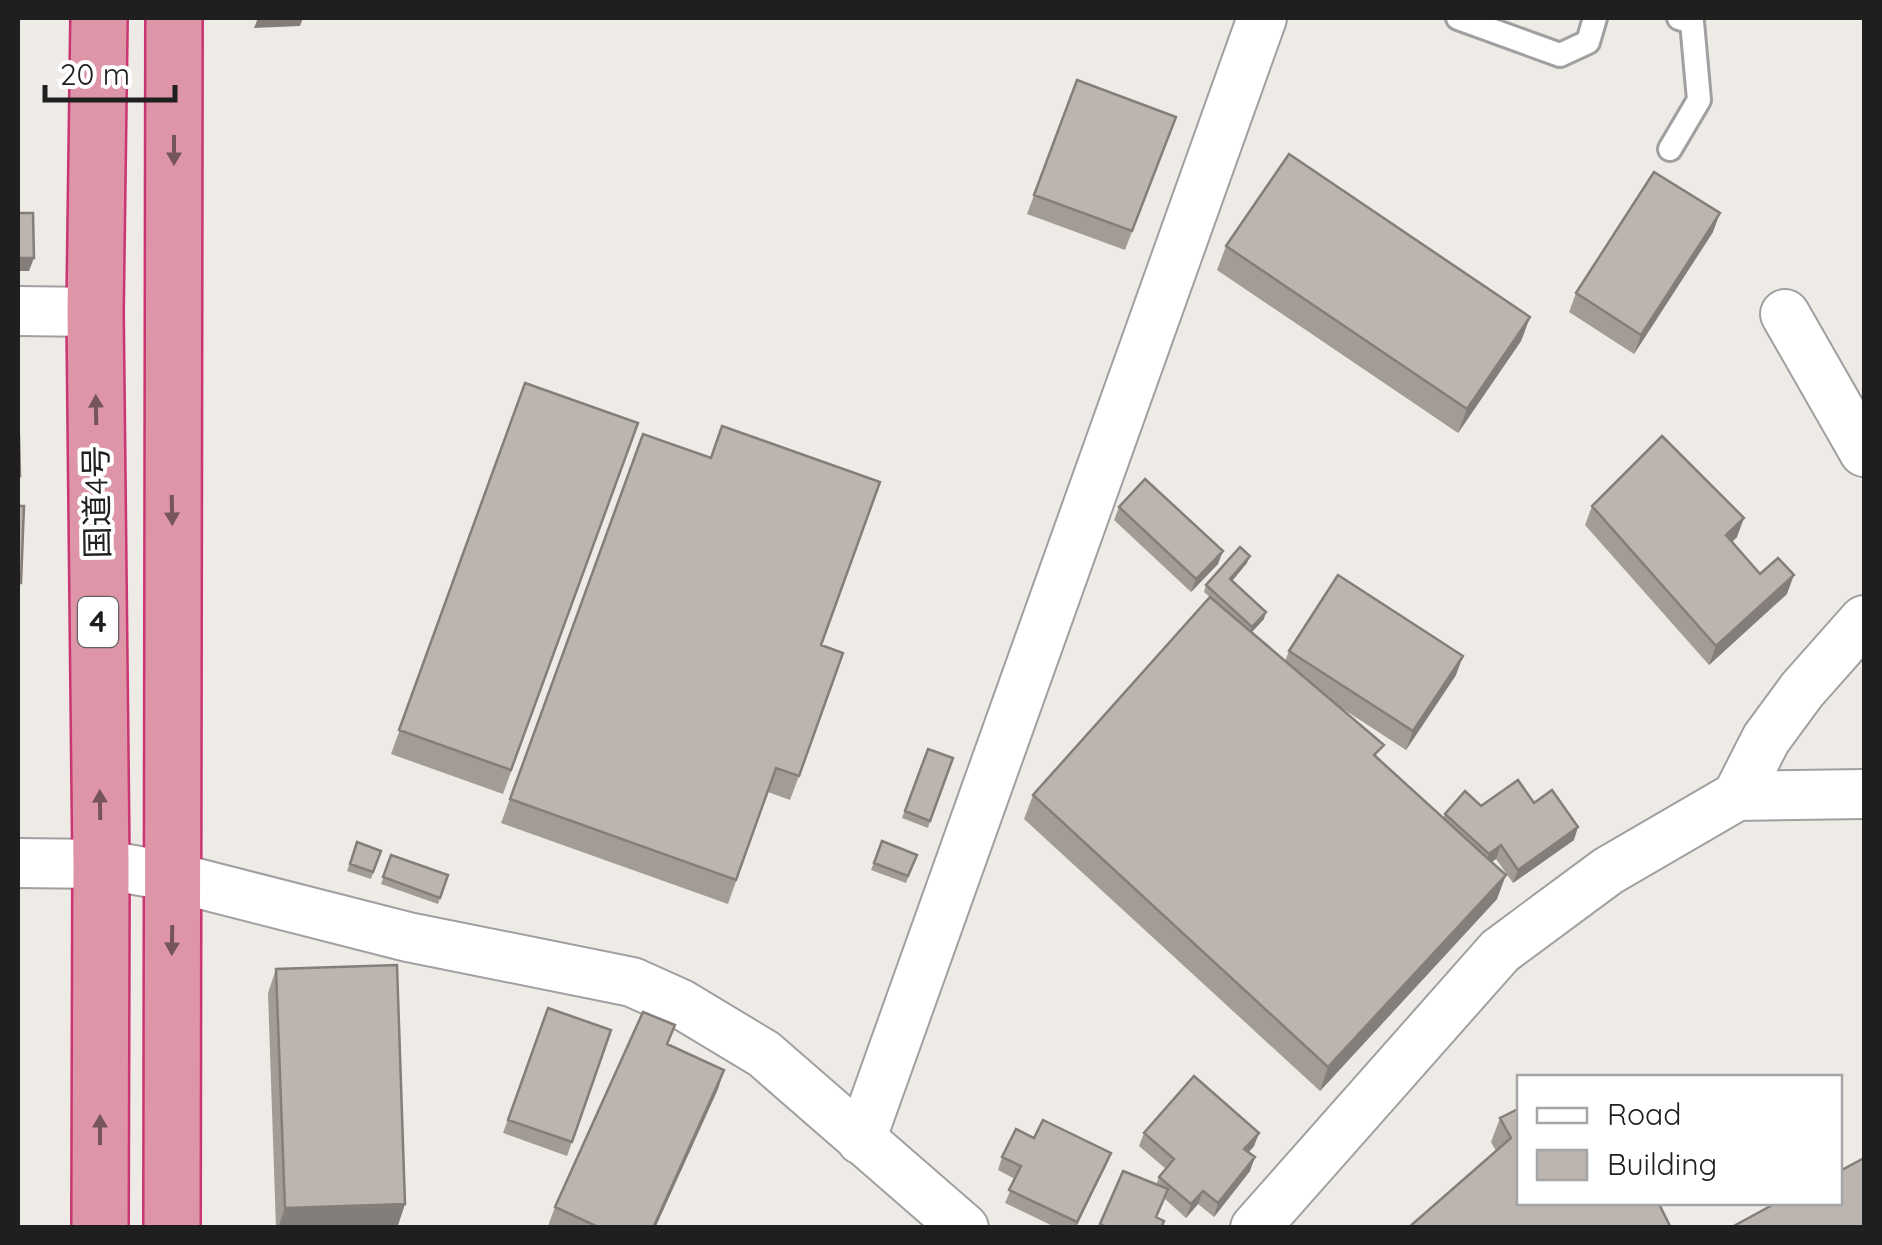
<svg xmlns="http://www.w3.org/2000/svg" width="1882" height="1245" viewBox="0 0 1882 1245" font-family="Quicksand,'Noto Sans JP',sans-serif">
<rect width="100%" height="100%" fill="#eeebe6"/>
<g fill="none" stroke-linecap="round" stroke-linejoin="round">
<g stroke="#a0a0a0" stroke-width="28">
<path id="lane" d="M1458 18 1560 55 1588 42 1595 18
M1670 149 1699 100 1692 22 1679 18"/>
</g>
<g stroke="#a0a0a0" stroke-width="52">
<path id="street" d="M18 311 95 312
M1785 314 1864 452
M1737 796 1766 739 1802 690 1864 620
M18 863 101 864 173 877 408 937 632 982 681 1004 764 1054 964 1228
M861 1140 1262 18
M1255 1228 1500 951 1608 871 1737 796 1864 794"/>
</g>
<g stroke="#c93671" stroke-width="60">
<path id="highway" d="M99 18 95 312 101 864 100 1228
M172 1228 174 18"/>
</g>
<use href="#lane" stroke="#fff" stroke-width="22"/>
<use href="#street" stroke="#fff" stroke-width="48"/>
<use href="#highway" stroke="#de95a7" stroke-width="55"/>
</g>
<path fill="#a29b96" d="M1077 80 1176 117 1125 250 1027 214Z
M1713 232 1634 354 1569 312 1576 293Z
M1226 246 1530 317 1521 341 1458 433 1217 270Z
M525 383 638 423 503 794 391 754Z
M643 434 799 776 790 800 768 792 728 904 501 823Z
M1592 506 1737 537 1732 542 1760 574 1787 594 1709 665 1585 525Z
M1119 507 1218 564 1191 592 1114 520Z
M1247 563 1232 580 1264 619 1251 633 1285 661 1289 651 1456 675 1406 750 1337 705 1379 759 1443 818 1445 814 1481 806 1534 803 1574 840 1513 883 1496 859 1491 862 1497 899 1320 1091 1024 819 1033 795 1212 599 1204 592 1206 585Z
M928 749 930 821 928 828 902 818Z
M882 841 917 855 906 883 871 870Z
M357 842 381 851 371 879 347 871Z
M391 855 448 875 438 904 381 884Z
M276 969 405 1204 397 1228H276L268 993Z
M548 1008 611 1030 567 1156 503 1133Z
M668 1045 724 1070 718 1089 655 1228 548 1226 555 1207Z
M1500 1118 1671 1228 1496 1151 1491 1142Z
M1144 1133H1259L1254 1146 1248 1152 1250 1171 1214 1217 1198 1204 1186 1218 1164 1198 1156 1218 1162 1228H1099L1123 1171 1156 1185 1159 1177 1166 1169 1139 1146Z
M1034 1138 1111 1153 1076 1228H1057L1005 1203 1015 1179 998 1170 1002 1157Z"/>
<path fill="#847e7a" d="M258 18H303L300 26 254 28Z
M1720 213 1713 232 1634 354 1641 335Z
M18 258H34L29 271H18Z
M1530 317 1521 341 1458 433 1467 409Z
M1744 518 1737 537 1719 554 1726 535Z
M1223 551 1218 564 1191 592 1196 579Z
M1250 556 1247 563 1228 586 1230 579Z
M1794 575 1787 594 1709 665 1716 646Z
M1266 612 1264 619 1250 634 1252 627Z
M1463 656 1456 675 1406 750 1413 731Z
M1578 827 1574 840 1513 883 1518 870Z
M1501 845 1496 859 1484 867 1489 854Z
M1506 875 1497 899 1320 1091 1328 1067Z
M724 1070 718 1089 655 1228H653Z
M1259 1133 1254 1146 1240 1163 1244 1149Z
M1111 1153 1106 1166 1075 1228 1077 1222Z
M1255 1157 1250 1171 1214 1217 1218 1203Z
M1203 1191 1198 1204 1186 1218 1191 1204Z
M405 1204 397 1228H278L285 1208Z"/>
<path fill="#bcb4af" stroke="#847e7a" stroke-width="2.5" d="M1077 80 1176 117 1132 231 1034 195Z
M1289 154 1530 317 1467 409 1226 246Z
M1654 172 1720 213 1641 335 1576 293Z
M18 213H33L34 258H18Z
M525 383 638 423 511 770 399 730Z
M722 426 880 482 821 645 843 653 799 776 776 768 736 880 510 799 643 434 711 458Z
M18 436H19L20 476H18Z
M1662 436 1744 518 1726 535 1760 574 1778 558 1794 575 1716 646 1592 506Z
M1145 479 1223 551 1196 579 1119 507Z
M18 506H24L21 583H18Z
M1240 547 1250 556 1230 579 1266 612 1252 627 1206 585Z
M1338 575 1463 656 1413 731 1289 651Z
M1210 597 1384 745 1374 755 1506 875 1328 1067 1033 795Z
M928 749 953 758 930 821 905 811Z
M1518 780 1534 803 1552 790 1578 827 1518 870 1501 845 1489 854 1445 814 1465 791 1481 806Z
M882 841 917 855 908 876 874 863Z
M357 842 381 851 373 872 350 864Z
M391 855 448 875 440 898 383 877Z
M397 965 405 1204 285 1208 276 969Z
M548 1008 611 1030 572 1142 508 1120Z
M643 1012 675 1025 667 1044 724 1070 653 1228H600L555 1207Z
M1194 1076 1259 1133 1244 1149 1255 1157 1218 1203 1203 1191 1191 1204 1159 1177 1174 1159 1144 1133Z
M1520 1108V1202H1658L1671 1228H1408L1511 1138 1500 1118Z
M1043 1120 1111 1153 1077 1222 1009 1190 1021 1166 1002 1157 1016 1129 1034 1138Z
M1864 1158V1228H1730L1778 1202H1840V1171Z
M1123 1171 1168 1189 1156 1217 1164 1221 1161 1228H1108L1100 1224Z"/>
<defs><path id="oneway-solid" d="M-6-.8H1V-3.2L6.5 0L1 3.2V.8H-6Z" transform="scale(2.5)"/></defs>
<g fill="#75545c">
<use href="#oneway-solid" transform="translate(174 150) rotate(90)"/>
<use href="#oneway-solid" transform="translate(96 410) rotate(-91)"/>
<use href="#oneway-solid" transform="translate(172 510) rotate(89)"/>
<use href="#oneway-solid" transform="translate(100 805) rotate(-91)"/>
<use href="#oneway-solid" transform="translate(172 940) rotate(91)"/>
<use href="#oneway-solid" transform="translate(100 1130) rotate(-90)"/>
</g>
<g text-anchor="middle" stroke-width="8" stroke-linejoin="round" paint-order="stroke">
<rect fill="#fff" stroke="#626262" stroke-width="2.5" x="78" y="597" width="40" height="50" rx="8"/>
<g font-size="30" font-weight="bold" fill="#1f1f1f">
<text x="98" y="632">4</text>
</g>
<g font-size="32" fill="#1f1f1f" stroke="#fff">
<text transform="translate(97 502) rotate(-91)" y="11">国道4号</text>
</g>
</g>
<rect width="1882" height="1245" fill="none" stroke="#1f1f1f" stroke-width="40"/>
<rect x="1517" y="1075" width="325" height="130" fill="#ffffff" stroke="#a5a5a5" stroke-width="2.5"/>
<rect x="1537" y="1108" width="50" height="15" fill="#ffffff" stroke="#a5a5a5" stroke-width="2.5"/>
<text x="1607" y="1125" font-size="30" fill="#1f1f1f">Road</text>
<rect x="1537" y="1150" width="50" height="30" fill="#bcb4af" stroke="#a5a5a5" stroke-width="2.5"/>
<text x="1607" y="1175" font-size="30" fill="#1f1f1f">Building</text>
<path d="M45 85v15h130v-15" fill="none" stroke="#1f1f1f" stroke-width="5"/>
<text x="60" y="85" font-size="30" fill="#1f1f1f" stroke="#ffffff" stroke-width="8" paint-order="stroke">20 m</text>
</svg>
